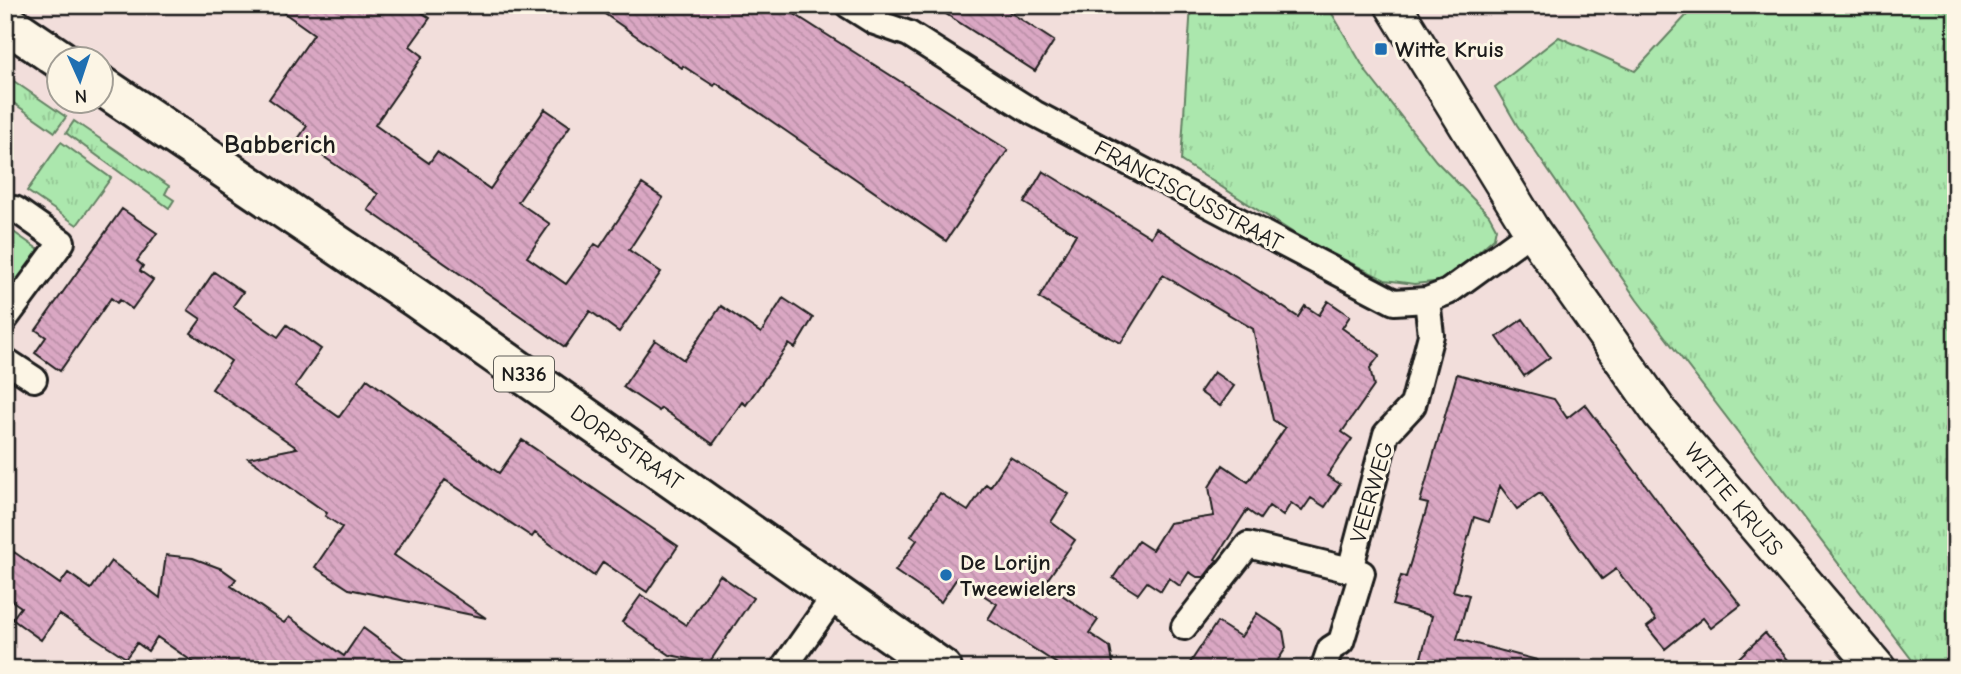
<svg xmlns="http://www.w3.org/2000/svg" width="1961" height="674" viewBox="0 0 1961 674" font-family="'Comic Neue',sans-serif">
<defs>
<pattern id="grass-tufts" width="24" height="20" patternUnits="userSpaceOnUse" patternTransform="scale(1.75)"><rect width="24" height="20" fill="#abe7ad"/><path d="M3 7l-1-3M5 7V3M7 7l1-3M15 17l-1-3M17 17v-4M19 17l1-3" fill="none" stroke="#93c694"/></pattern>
<pattern id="building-back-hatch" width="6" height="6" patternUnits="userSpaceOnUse" patternTransform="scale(1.75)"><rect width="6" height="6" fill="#daa7c3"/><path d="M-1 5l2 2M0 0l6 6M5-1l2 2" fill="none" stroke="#ba8fa7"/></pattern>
</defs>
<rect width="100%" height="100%" fill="#f2dedb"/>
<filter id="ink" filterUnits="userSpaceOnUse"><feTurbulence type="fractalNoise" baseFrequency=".0143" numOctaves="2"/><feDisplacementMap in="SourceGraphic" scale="14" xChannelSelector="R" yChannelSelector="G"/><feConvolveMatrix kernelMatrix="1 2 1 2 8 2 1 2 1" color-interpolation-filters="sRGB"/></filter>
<g filter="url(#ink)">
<path fill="url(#grass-tufts)" stroke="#648264" stroke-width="2" d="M1191 5H1327L1367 73 1436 161 1489 215 1496 228 1494 238 1458 270 1443 281 1414 284 1385 280 1303 239 1181 161Z
M1696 5H1956V130L1947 192 1956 194V655L1952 669H1919L1637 300 1517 125 1495 87 1559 37 1635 71Z
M5 75 66 117 55 132 5 97Z
M74 121 169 186 165 194 174 200 169 208 66 133Z
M61 142 111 178 77 225 27 191Z
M5 226 42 252 5 302Z"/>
<path fill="url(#building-back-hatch)" stroke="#1c1c1c" stroke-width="2" d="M273 5H411L430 18 410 46 423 56 375 125 429 163 437 152 490 189 545 109 570 126 518 202 550 224 527 257 566 284 595 244 600 247 642 184 663 198 629 250 661 272 619 332 590 311 565 347 368 210 378 194 298 139 307 126 269 99 314 34Z
M592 5H780L1008 150 946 241 716 83 714 86 683 66 682 68Z
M932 5H999L1054 41 1035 71Z
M1043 171 1151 237 1156 228 1268 297 1298 317 1305 306 1319 315 1328 301 1350 316 1342 328 1380 355 1370 368 1374 386 1342 432 1352 439 1327 476 1340 484 1325 507 1311 498 1302 511 1291 503 1283 516 1269 506 1260 519 1247 510 1215 559 1217 560 1204 577H1197L1189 572 1180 586 1169 578 1161 591 1147 582 1138 594 1113 578 1138 541 1152 550 1169 523 1214 516 1209 487 1223 465 1248 482 1285 428 1273 420 1253 329 1163 275 1121 343 1080 323 1039 298 1076 234 1024 203Z
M122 209 157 233 137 261 143 266 140 271 153 280 132 309 120 300 117 303 111 298 60 371 35 353 46 337 36 330Z
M214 272 243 292 233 306 278 337 287 325 321 349 295 386 339 417 367 379 499 473 522 440 678 546 647 592 603 562 594 576 535 533 532 537 445 480 394 555 486 618 349 589 315 567 342 527 325 516 327 513 248 458 297 448 212 389 231 361 191 333 201 319 188 310Z
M783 298 813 318 795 348 789 344 746 405 742 402 713 444 661 408 659 411 623 387 655 340 684 360 721 306 761 333Z
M1523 319 1550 357 1524 376 1497 337Z
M1214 372 1234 386 1220 406 1200 392Z
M1457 374 1554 399 1567 418 1585 404 1669 516 1741 605 1711 628 1703 618 1665 649 1647 627 1656 620 1616 569 1602 579 1540 493 1517 509 1500 486 1489 522 1474 517 1453 591 1469 595 1457 639 1537 660 1536 669H1418L1432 616 1392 605 1401 576 1406 577 1428 504 1420 502Z
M1010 457 1069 494 1051 522 1075 540 1045 583 1098 620 1089 633 1110 647 1114 669H1065L988 619 997 604 957 578 941 602 895 571 917 540 911 536 940 493 968 511 986 484 990 487Z
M14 552 60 584 68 573 91 589 111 561 160 598 166 555 193 558 222 569 236 579 231 586 284 623 289 617 344 656 363 628 419 669H203L157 637 148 651 137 643 126 658 59 614 41 640 12 619 21 607 5 596V566Z
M720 575 753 598 709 663 670 655 622 622 641 595 686 625Z
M1257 613 1283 631 1286 648 1272 669H1186L1217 622 1241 637Z
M1765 633 1796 669H1727Z"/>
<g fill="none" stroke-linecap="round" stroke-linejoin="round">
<g stroke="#1c1c1c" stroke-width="30">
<path id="street" d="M848 5 875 22 909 34 1034 113 1394 302 1427 300 1448 292 1532 231
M5 319 62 242 15 209
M5 360 34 379
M1184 627 1248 545 1350 570 1386 434 1413 405 1431 335 1427 300
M783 669 836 594
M1323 669 1330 649 1341 642 1362 573 1350 570"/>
</g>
<g stroke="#1c1c1c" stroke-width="40">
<path id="secondary" d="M1393 5 1532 231 1660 413 1878 669"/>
</g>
<g stroke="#1c1c1c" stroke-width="44">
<path id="primary" d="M5 22 61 60
M102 86 416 298 942 669"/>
</g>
<use href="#street" stroke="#fcf5e5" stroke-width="24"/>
<use href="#secondary" stroke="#fcf5e5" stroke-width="35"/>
<use href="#primary" stroke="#fcf5e5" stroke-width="38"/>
</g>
</g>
<g fill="#1f6fb2" stroke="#fcf5e5" stroke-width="2.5">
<rect x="1374" y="42" width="14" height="14" rx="3.5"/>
<circle cx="946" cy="575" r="7"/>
</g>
<g text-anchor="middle" stroke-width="6" stroke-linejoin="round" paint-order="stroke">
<rect fill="#fcf5e5" stroke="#5f5d58" stroke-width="2" x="494" y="356.5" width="60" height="35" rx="5"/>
<g font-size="21" font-weight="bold" fill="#1c1c1c">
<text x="524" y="381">N336</text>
</g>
<g font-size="23" font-weight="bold" fill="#1c1c1c" stroke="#fcf5e5" text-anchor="start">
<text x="1395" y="57">Witte Kruis</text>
<text x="960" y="570">De Lorijn<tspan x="960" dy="26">Tweewielers</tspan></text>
</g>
<g font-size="23" fill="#1c1c1c" stroke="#fcf5e5">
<text transform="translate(1189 195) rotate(28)" y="8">FRANCISCUSSTRAAT</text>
<text transform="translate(627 447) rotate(35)" y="8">DORPSTRAAT</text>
<text transform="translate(1371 492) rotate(-74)" y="8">VEERWEG</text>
<text transform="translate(1734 499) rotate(50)" y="8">WITTE KRUIS</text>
</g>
<g font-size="26" font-weight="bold" fill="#1c1c1c" stroke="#fcf5e5">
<text x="280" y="153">Babberich</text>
</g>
</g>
<rect width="1961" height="674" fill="none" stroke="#fcf5e5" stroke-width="28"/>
<rect x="14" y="14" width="1933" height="646" fill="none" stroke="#1c1c1c" stroke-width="2.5" filter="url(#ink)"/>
<g transform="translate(80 80) rotate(177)"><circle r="33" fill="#fcf5e5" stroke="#a29e95" stroke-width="2"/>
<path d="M0-5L12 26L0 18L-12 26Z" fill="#1f6fb2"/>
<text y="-10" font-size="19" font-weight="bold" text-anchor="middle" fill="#1c1c1c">N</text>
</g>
</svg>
